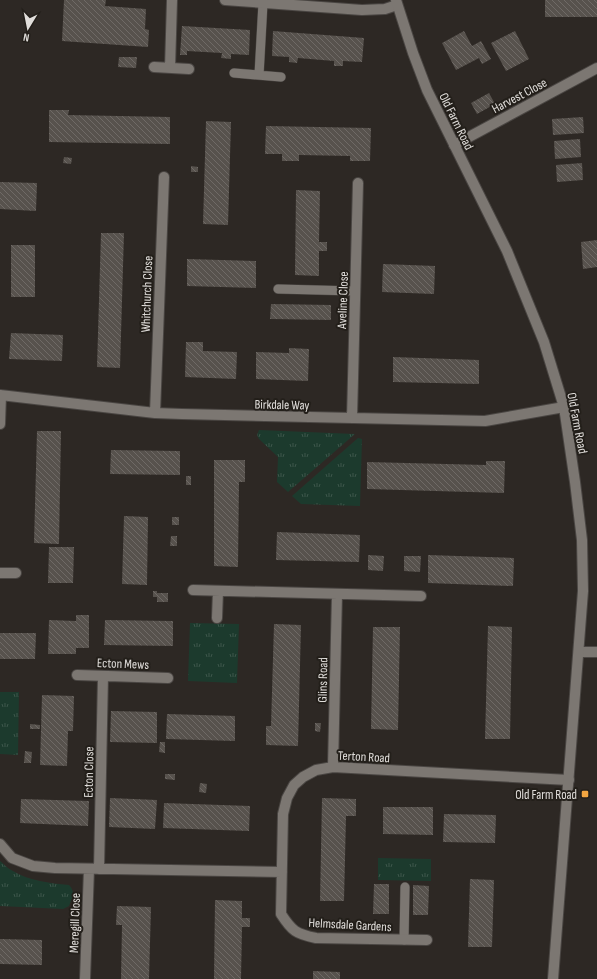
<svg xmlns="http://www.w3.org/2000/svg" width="597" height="979" viewBox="0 0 597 979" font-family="'Sofia Sans Condensed',sans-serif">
<defs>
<pattern id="grass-tufts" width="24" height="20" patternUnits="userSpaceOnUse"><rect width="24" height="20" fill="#1c3a2d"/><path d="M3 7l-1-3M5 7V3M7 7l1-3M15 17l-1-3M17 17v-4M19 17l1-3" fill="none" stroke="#3d564b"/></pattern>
<pattern id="building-back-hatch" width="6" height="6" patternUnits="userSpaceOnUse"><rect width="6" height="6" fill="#57524d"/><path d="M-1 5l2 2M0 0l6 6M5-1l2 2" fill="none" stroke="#6f6a66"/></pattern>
</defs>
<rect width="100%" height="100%" fill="#2d2824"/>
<path fill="url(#grass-tufts)" d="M259 430 355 434 288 492 277 482 278 457 259 439 257 435Z
M358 438 362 439 360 506 301 504 292 496Z
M190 623 239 624 237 683 188 681Z
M0 692H19L18 755 0 754Z
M378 858 431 859V881L378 880Z
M0 861C4 864 8 869 13 871 30 881 49 883 69 885 76 892 72 898 69 906L63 909 0 906Z"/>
<path fill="url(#building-back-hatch)" d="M64 0H106L105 6 146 9 145 29 149 30 148 47 62 41Z
M545 0H597V17H545Z
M182 26 250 30 249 55 231 54V59L221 58 222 53 187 51V55H180Z
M273 31 364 38 362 62 343 61V66H334V61L298 58 297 63 289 62V57L272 56Z
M464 31 472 46 481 41 491 59 482 64 479 58 456 70 442 43Z
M515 31 529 59 506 71 491 43Z
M119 57H137L136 68 118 67Z
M489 93 495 104 477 114 471 103Z
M49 110H69L68 115 170 117V144L49 142Z
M583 117 584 133 553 135 552 119Z
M206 121 231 122 228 225 203 224Z
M266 126 371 128 370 161H350V156L299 155V161H282V154H265Z
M580 139 581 157 555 159 554 141Z
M64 157 72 158 71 164 63 163Z
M582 163 583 180 557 182 556 165Z
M191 166 198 167V172H191Z
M0 182 37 183 36 211 0 209Z
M296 190 320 191 319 242H327V251H319V276L295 275Z
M101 233H124L120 368 97 367Z
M597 240V267L583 269 581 242Z
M11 245H35V297H11Z
M187 259 256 261V288L187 286Z
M383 264 435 266 434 294 382 292Z
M271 304 331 305V320L270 319Z
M11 333 63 335 62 361 9 359Z
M186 342H203V351L237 352 236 379 185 377Z
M289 348 309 349 308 381 256 379V352L289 353Z
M393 357 479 360V384L393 382Z
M37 431H61L59 544 34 543Z
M111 450 180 451V475L110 474Z
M214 460H245V482H239L238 567 214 566Z
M486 461H505L504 493 367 489V462L486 465Z
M186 476H191V485H186Z
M124 516 148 517 147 585 122 584Z
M172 517H179V525H172Z
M277 532 360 535 359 562 276 560Z
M171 536H177V546H170Z
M49 547H74L73 583H48Z
M368 555 384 556 383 571 368 570Z
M428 555 514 558 513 586 428 583Z
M404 556H421L420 572 404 571Z
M153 591H157V593H168V602H157V597H153Z
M76 615H89V648H76V654H48L49 620 76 621Z
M105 620 173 621V646L104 645Z
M274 624 301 625 298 746 266 745V726H271Z
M488 626 512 627 510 739H485Z
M373 627H400L398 730 371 729Z
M0 633H36L35 659H0Z
M42 695 74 696 73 731H68L67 766 40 765Z
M111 711 157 712V743L110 742Z
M167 714 235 716V741L166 739Z
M315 723H321L320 732 315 731Z
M30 724 40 725V729H30Z
M160 742H165V753L159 752Z
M25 751 32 752 31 763H24Z
M165 774H175V780L165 779Z
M200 783 207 784 206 793 199 792Z
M110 798 157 800 155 829 109 827Z
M322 798 356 799V816H346L344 901H320Z
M21 799 89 801 88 826 20 823Z
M164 803 250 806 249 831 163 828Z
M383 807H433V835L383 834Z
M444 814 496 815 495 843 443 842Z
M470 879 494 880 492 947H468Z
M374 884H389V914H373Z
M413 885 429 886 428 915H413Z
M215 900 242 901V918H250V927H242L241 979H214Z
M117 906 151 907 149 979H121L122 925H116Z
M0 939 42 940V965L0 964Z
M313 971 340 972V979H313Z"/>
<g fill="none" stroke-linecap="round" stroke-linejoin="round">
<g stroke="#4a4643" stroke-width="10">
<path id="lane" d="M234 73 281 77
M259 75 263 3
M278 289 355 291
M404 940 405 887"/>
</g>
<g stroke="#4a4643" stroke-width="12">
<path id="street" d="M225 0 362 10 385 9 397 5
M154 67 189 69
M170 68 172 0
M454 145 597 68
M0 395 155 413 182 414 485 421 564 407
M155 413 164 177
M352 418 358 183
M0 424 1 395
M0 573H16
M193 590 421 596
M217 618 218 591
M579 652H597
M77 675 168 678
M333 767 337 594
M0 844 12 858 33 866 55 868 282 872
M99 869 103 676
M427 940 316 938C296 934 292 931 281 914L283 814 287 798 294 785 303 777 316 770 333 767 569 780
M85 979 89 869"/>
</g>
<g stroke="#4a4643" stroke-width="12">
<path id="secondary" d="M396 0 413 53 427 90 507 251 544 342 564 407 575 482 582 540 583 591 553 979"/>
</g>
<use href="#lane" stroke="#7c7772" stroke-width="9"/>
<use href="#street" stroke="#7c7772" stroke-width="10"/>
<use href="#secondary" stroke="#7c7772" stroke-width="10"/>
</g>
<rect fill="#f2a541" stroke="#231f1a" stroke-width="1.5" x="581" y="790" width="8" height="8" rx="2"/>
<g text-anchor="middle" stroke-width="4" stroke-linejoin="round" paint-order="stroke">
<g font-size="13" fill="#e1dedb" stroke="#231f1a">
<text transform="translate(519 95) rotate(-28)" y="5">Harvest Close</text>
<text transform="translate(457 121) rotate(64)" y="5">Old Farm Road</text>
<text transform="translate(146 294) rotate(-88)" y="5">Whitchurch Close</text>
<text transform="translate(342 300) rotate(-88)" y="5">Aveline Close</text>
<text transform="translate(282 404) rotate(1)" y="5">Birkdale Way</text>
<text transform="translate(578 423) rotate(79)" y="5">Old Farm Road</text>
<text transform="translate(123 663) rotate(2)" y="5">Ecton Mews</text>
<text transform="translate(322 680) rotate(-89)" y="5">Glins Road</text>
<text transform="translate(364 756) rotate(3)" y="5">Terton Road</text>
<text transform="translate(88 772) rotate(-89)" y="5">Ecton Close</text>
<text transform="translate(74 923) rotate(-88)" y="5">Meregill Close</text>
<text transform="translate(350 924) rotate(3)" y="5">Helmsdale Gardens</text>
</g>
<g font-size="13" fill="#e1dedb" stroke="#231f1a" text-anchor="end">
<text x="577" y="799">Old Farm Road</text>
</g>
</g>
<g transform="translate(28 28) rotate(190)" stroke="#231f1a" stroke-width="3" paint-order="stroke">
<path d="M0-3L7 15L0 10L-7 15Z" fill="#e1dedb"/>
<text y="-6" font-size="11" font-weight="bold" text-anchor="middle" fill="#e1dedb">N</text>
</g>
</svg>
